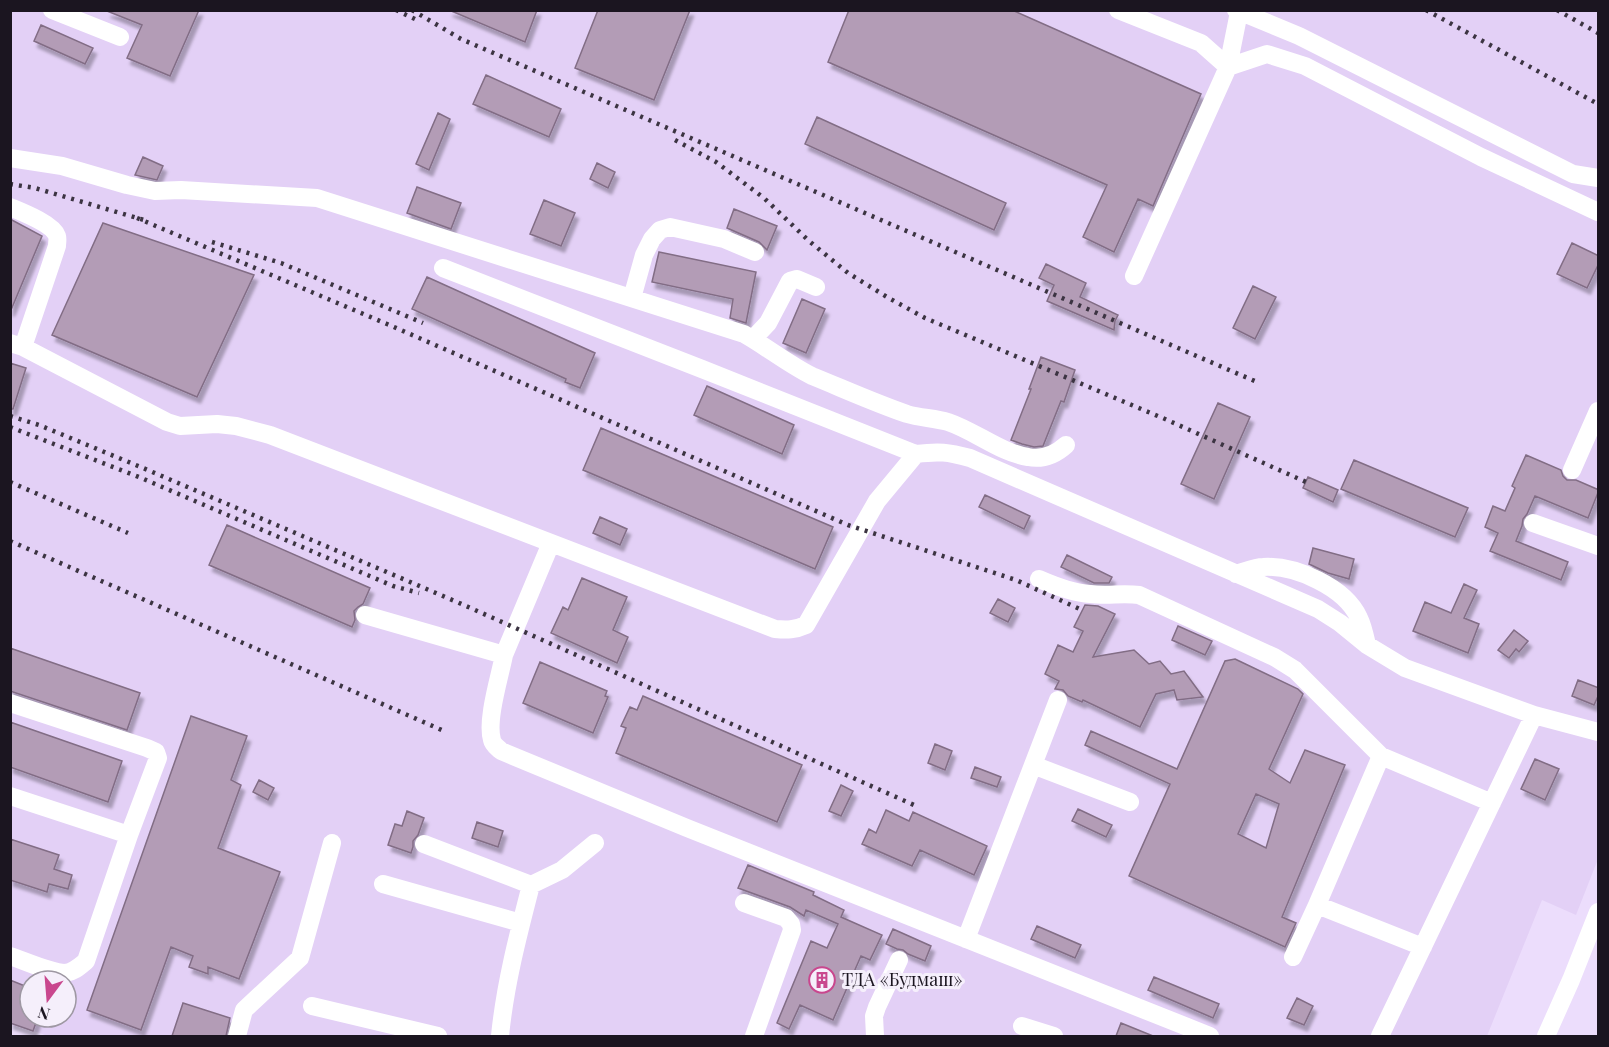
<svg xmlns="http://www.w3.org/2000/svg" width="1609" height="1047" viewBox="0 0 1609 1047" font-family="'Playfair Display',serif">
<defs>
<filter id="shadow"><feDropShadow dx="3.5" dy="6" stdDeviation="1.5" flood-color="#0004"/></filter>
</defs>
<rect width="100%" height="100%" fill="#ecddfc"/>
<path fill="#e3d0f6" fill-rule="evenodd" d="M10 11H1598V859L1576 915 1542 900 1487 1036H48L11 1023ZM30 981H66V1017H30Z"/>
<path fill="#b39cb6" stroke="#826d85" stroke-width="1.5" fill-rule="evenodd" filter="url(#shadow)" d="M199 10 170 76 127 58 142 25 107 11Z
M449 10H537L525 42Z
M598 10H690L654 100 575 68Z
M849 10H1012L1201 94 1153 206 1138 199 1114 252 1083 237 1107 185 828 62Z
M41 25 93 48 85 64 34 41Z
M486 75 561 109 549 137 473 104Z
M438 113 450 119 429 170 416 164Z
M817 117 1006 203 994 230 805 144Z
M143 157 163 166 157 180 135 175Z
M597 163 615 172 608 188 590 179Z
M417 187 461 203 451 229 407 213Z
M544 200 575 213 561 246 530 234Z
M734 209 777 226 767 250 759 242 727 228Z
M10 219 42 236 11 310H10Z
M103 223 254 275 197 397 52 335Z
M1572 243 1599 256V263L1587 288 1557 274Z
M659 252 756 272 746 323 730 318 733 299 652 282Z
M1046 264 1086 283 1080 297 1118 315 1115 321 1114 330 1047 301 1054 285 1039 278Z
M427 277 595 353 580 388 565 382 566 379 412 309Z
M1253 286 1276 297 1255 339 1233 328Z
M802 299 825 309 806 353 783 343Z
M1041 357 1075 370 1064 402 1061 401 1043 446 1034 447 1022 444 1011 440 1031 389H1029Z
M10 363 26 368 13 409H10Z
M707 386 794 425 782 454 694 415Z
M1218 403 1250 417 1214 499 1181 484Z
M601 428 833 527 815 569 583 470Z
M1526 455 1561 470 1563 476 1567 480H1576L1599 490 1588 518 1535 496 1527 514 1523 519 1522 526 1516 541 1568 562 1561 580 1490 551 1498 533 1485 527 1493 506 1505 511 1515 488 1512 486Z
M1354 460 1468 508 1455 537 1341 489Z
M1308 477 1338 490 1333 502 1303 488Z
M985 495 1030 516 1024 529 979 507Z
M600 517 627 529 620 545 593 533Z
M227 525 370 588 363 604 358 607 354 611 355 620 352 627 209 565Z
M1313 548 1354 559 1349 579 1328 573 1309 564Z
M1067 555 1112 577 1109 583H1094L1061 567Z
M582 578 627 597 613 630 628 637 617 663 551 633 563 607 568 610Z
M1464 584 1477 590 1464 618 1479 624 1468 653 1413 631 1425 602 1451 613Z
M998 599 1015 608 1008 622 990 613Z
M1085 605 1098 606 1115 614 1093 657 1134 650 1149 664 1160 661 1171 674 1184 671 1203 697 1177 700 1174 690 1156 694 1140 727 1083 700 1082 702 1068 696 1063 690 1055 689 1059 681 1045 674 1058 645 1073 652 1083 631 1074 627Z
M1178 626 1212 641 1205 655 1172 640Z
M1514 630 1528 641 1519 652 1516 649 1509 658 1498 650Z
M10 648 140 693 127 730 10 691Z
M1235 659 1298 689 1303 694 1269 769 1290 783 1305 750 1345 765 1282 917 1296 923 1285 947 1129 876 1170 784 1085 745 1091 731 1177 769 1225 661ZM1256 794 1279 804 1266 848 1238 834Z
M540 662 607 691 605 696 608 697 593 733 523 703Z
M1578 680 1599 688V694L1594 705 1572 696Z
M643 696 802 765 777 822 616 753 626 728 621 726 630 707 637 710Z
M191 716 247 736 231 780 241 785 218 848 280 872 239 979 208 967V974L189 967 193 956 171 947 141 1030 87 1010Z
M10 722 122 761 108 802 10 767Z
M935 744 952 751 945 770 928 763Z
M1535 759 1559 769 1545 800 1521 789Z
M975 767 1001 777 997 787 971 778Z
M259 780 274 788 268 800 253 792Z
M841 785 853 791 841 816 829 811Z
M1078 809 1112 825 1106 837 1072 821Z
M886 810 909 821 913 812 987 846 974 875 920 850 912 866 862 844 869 829 876 833Z
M407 811 424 818 418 835 413 841V847L411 853 388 845 395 824 402 826Z
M477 822 503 831 498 847 472 838Z
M10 839 59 855 54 869 72 875 68 889 49 884 47 892 10 880Z
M748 865 814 892 813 895 844 910 841 917 882 935 870 960 861 956 833 1020 800 1005 789 1029 777 1023 811 941 827 948 838 924 806 910 804 916 790 907 738 888Z
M1037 926 1081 945 1075 958 1031 939Z
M893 929 931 946 925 961 908 954 903 950 897 949 886 944Z
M1154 977 1219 1004 1213 1018 1148 990Z
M10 980 30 988V1017H38L33 1031 10 1023Z
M1297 998 1313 1006 1304 1025 1287 1018Z
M183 1003 230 1018 226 1036H172Z
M1121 1023 1153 1036H1116Z"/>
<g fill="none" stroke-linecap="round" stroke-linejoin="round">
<path stroke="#fff" stroke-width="18" d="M52 10 120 37
M1118 10 1201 43 1228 67 1267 54 1305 66 1481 157 1598 212
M1236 10 1299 36 1573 174 1598 178
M10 158 62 166 127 185 155 191 181 190 317 198 744 334C767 347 788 364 812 376 844 389 875 403 907 414 920 418 935 418 948 422 975 431 1001 453 1028 457 1043 460 1055 455 1066 445
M10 207C22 212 53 224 57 236 58 239 57 243 57 246L23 347
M443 268 702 369 916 454
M1134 276 1228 67 1239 12
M632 298 644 255 652 239 660 230 670 227 724 239 755 252
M753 339 768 323 790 281 797 279 816 287
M10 343 23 347 167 422 180 426 217 424 236 426 270 435 775 629C787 630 795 630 806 625L877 501 916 454C939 451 948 452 970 458L1318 609 1340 623 1367 645 1405 668 1534 715 1598 732
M1572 470 1598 411
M1533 523 1598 546
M1236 574C1244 572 1254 567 1263 567 1295 565 1345 587 1359 618 1363 626 1365 636 1367 645
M1039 579C1055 586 1073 593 1090 594 1107 596 1123 593 1139 595L1274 657 1295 670 1381 756
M365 615 504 655C500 676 486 720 492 740 493 745 497 747 501 751L687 828 1210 1036
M504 655 551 543
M10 703 147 748 156 752 158 758 129 835 86 961C80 966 74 972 65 973 51 973 25 961 10 956
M1033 765 1130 802
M10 796 129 835
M424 844 531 885
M383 884 521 923
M744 903 786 918 791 924 792 930 754 1036
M1317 905 1381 756 1492 803
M966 939 1058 700
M1293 957 1317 905 1423 947
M312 1006 438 1036
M1022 1026 1054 1036
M237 1036 244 1010 300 958 332 843
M500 1036C505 985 518 935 531 885L562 870 595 843
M875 1036 874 1016 877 1007 899 960
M1380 1036 1534 715
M1546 1036 1571 980 1598 912"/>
<path stroke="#3c3442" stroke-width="4.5" stroke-dasharray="3 6" stroke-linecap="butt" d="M396 10 419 21
M412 10 461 39 1257 382
M1426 10 1598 104
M1557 10 1598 33
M675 140 716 162 764 198 809 241 848 273 887 297 925 318 1165 419 1306 482
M10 184 35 188 144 220
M137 218 387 324 848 525 1016 580 1082 610
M212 242 281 263 423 323
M10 416 39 425 143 468 457 602 914 805
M10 427 139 477 393 586 419 593
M10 482 128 533
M10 541 444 731"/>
</g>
<defs>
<g id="building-ring" transform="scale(1.35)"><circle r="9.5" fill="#f5effb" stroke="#c9478e" stroke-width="1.5"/><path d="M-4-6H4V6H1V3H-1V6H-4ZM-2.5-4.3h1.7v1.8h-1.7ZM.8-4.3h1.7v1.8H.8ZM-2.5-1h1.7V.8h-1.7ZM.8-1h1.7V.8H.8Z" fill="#c9478e"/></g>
</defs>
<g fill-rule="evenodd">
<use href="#building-ring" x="822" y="980"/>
</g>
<g text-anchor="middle" stroke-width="6" stroke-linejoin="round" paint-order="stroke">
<g font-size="18" fill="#1b1520" stroke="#f5effb" text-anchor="start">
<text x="842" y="986">ТДА «Будмаш»</text>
</g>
</g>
<rect width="1609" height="1047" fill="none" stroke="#1b1520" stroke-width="24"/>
<g transform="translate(48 999) rotate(196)"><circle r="28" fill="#f5effb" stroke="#9e98a3" stroke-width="1.5"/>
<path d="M0-4.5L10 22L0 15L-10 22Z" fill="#c9478e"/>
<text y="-9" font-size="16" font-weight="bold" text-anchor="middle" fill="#1b1520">N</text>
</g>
</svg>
